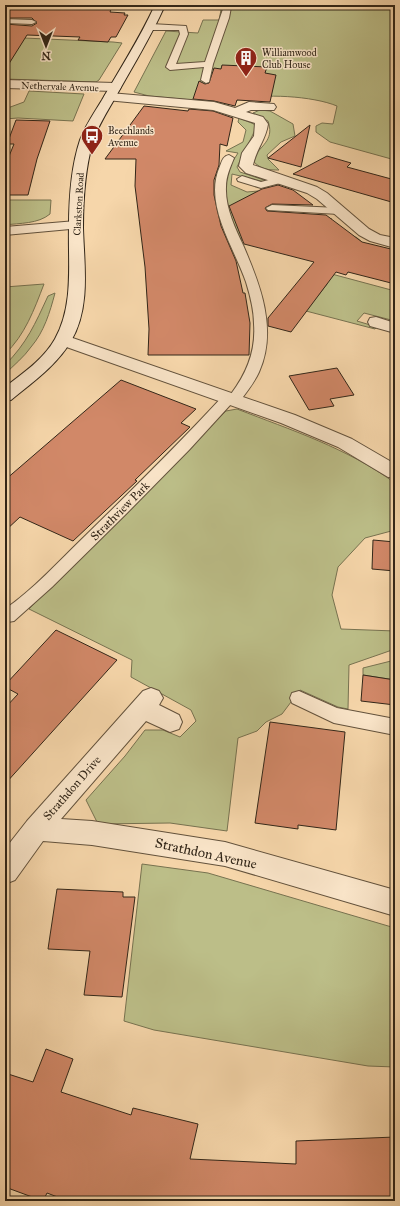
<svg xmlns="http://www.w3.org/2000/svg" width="400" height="1206" viewBox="0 0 400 1206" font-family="'IM FELL Great Primer',serif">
<rect width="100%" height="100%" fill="#f6d6aa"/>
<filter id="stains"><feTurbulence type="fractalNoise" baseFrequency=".005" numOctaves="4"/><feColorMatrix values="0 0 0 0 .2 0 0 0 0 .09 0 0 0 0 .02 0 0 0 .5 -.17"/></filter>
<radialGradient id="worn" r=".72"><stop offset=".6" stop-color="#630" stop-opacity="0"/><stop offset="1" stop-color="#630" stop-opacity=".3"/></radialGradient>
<path fill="#bcbe88" stroke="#777250" d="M222 5H395V160L330 142 316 132V126L322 123 333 124 337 106C313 96 263 93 237 100 233 100 230 104 227 106L203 101 149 96 134 92 166 31 198 33 203 20H219Z
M24 38 113 42 122 43 99 80 96 82 5 79V70Z
M29 91 84 94 73 121 18 118 5 119V109L24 102Z
M260 110 270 111 293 124 295 136 281 142 267 155 268 159 279 170C269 170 262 170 254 162V156C264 144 274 138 268 121L253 113Z
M239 118 254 124 256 128 237 167 240 172 267 181 265 182 232 174 231 185 247 192 258 191 245 212 320 216 332 219 317 223 341 242 356 237 362 242 355 251 251 227 241 240 228 215 225 190 226 172 238 153 226 151 243 142 246 130 238 122Z
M5 200H51L50 214C38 224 20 223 5 225Z
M328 273 395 291V312L391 313 395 321 364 313 357 321 377 327 375 329 306 311 327 284Z
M44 284C34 310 25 335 5 354V287Z
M55 293C50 312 44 332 31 347 24 357 14 365 5 374V365C27 343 35 324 48 296Z
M237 409C291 430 347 448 395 483V530L365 538 338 567 332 595 341 629 395 631V649L349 665 348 709 338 707 300 690 282 714 266 722 257 731 238 738 227 831 170 823 98 824 86 800 125 756 145 730H163L180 737 196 721 191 710 131 677 132 660 29 609 226 411Z
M395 660V680L363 675V668Z
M142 864 208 873 395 928V1067L368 1066 154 1030 124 1021Z"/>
<path fill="#d18868" stroke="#322618" d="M13 5 112 7 110 12 125 13 124 15H128L116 37H111L108 42 78 40 80 37 27 35 5 70V24L32 26 37 23 32 18H5Z
M222 65 267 67 265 73 276 75 270 102 237 100 235 106 214 101 193 99 199 81 205 84 209 83 214 68 221 69Z
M144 106 188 111 189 109 213 111 233 118 227 146 220 144 219 165 214 180V195L221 226 236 261 243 293H245L250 323 249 355H148L149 329 145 267 135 186 136 159H105Z
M16 120 50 121 37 159 28 195H5V166L14 144H7Z
M310 125 301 167 268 158Z
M327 156 351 163 347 167 395 180V203L293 174Z
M278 185 293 190 313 205 272 204 265 208 267 211 326 215 362 242 395 250V284L348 272 346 275 336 272 291 332 268 326V318L314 262 244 244 229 206 262 189Z
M337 368 354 395 330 399 334 406 309 410 289 376Z
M121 380 196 409 181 423 190 427 135 480 137 481 73 541 20 517 5 531V480Z
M373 540 395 542V571L372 569Z
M56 630 117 660 5 784V708L18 694 5 687V685Z
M363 675 395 680V705L361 701Z
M270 722 345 732 336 830 298 825V829L255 823Z
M57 889 123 892V897H135L122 997 84 995 90 951 48 949Z
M46 1049 73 1059 61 1092 131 1115 133 1108 198 1124 190 1159 296 1164V1141L395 1137V1201H68L47 1193 43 1201 5 1187V1073L33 1082Z"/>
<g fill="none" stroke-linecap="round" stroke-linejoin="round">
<g stroke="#63523c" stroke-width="2">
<path id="lane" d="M157 5H229L231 7 229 18 213 64 209 82 206 83 201 80 204 67 170 70 166 67 180 34 179 30H151L147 27 151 24 186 26 188 34 176 64 205 62 223 9 160 8H157Z
M5 19 32 20 36 22 32 24 5 23Z
M229 155 234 158C230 168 226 176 226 187 225 207 235 228 243 245 260 284 278 330 259 372 254 383 246 393 239 402L232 403 189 450 127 513 52 587 14 621 8 622H5V609C33 590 59 561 84 537 131 491 179 444 224 395L231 394C247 373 256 351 254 324 254 310 250 295 246 282 234 247 203 204 220 166 222 161 223 156 229 155Z
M242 176 261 182 280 177 285 180 284 182 261 188 238 181 237 179Z
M272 205 339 208 345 211 339 214 268 210 266 208Z
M299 691 337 708 395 719V735L334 723 292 703 290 698 292 693Z"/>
</g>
<g stroke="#63523c" stroke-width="2">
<path id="street" d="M5 80 115 83 119 84 121 87 119 90 115 91 5 88Z
M110 93 214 102 235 108 249 102 274 104 276 107 274 110H251L246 112 263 117 268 124C266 139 256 150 253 165L317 187 327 193 369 229 380 235 395 238V248L370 241 359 235 317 199 307 193 246 173 239 166 242 153 254 136 255 123 213 110 106 100 104 97 106 94Z
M76 221 81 222 83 225 81 228 5 235V227Z
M376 317 395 323V333L370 326 368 322 370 318Z
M64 335 295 415 352 439 395 464V478L388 477 338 447 281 423 58 344 56 340 58 336Z
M151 688 159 691 163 698 159 705 179 715 182 722 179 729 170 732 146 721 61 819 92 821 225 842 395 890V916L225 866 92 845 43 841 15 880 5 884V849L27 821 143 691Z"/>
</g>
<g stroke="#322618" stroke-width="2">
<path id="secondary" d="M155 5H165C151 37 132 67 115 98 107 112 98 126 93 141 85 169 83 199 83 228 84 265 91 307 71 341 57 365 33 382 11 400L5 401V387C22 374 44 359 55 339 74 305 68 264 69 227 69 198 71 167 80 140 85 126 94 113 102 100 120 69 140 38 155 5Z"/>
</g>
<use href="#lane" fill="#f9e4c8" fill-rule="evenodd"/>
<use href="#street" fill="#f9e4c8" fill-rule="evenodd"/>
<use href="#secondary" fill="#f9e4c8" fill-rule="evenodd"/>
</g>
<defs>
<g id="building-pin" transform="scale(1.15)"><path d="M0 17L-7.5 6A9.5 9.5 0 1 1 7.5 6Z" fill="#8f2418" stroke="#f9e4c8"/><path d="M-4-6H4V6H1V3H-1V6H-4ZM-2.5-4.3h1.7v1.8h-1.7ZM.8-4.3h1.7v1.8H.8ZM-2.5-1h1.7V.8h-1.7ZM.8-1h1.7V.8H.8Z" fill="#fff"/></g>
<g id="bus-pin" transform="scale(1.15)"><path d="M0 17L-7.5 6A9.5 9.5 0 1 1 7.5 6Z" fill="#8f2418" stroke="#f9e4c8"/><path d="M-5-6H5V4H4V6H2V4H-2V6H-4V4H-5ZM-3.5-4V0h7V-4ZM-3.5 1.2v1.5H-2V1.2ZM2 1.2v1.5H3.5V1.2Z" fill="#fff"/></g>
</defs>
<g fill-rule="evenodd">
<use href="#building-pin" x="246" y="58"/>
<use href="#bus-pin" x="92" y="136"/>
</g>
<g text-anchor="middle" stroke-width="3" stroke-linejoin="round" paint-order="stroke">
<g font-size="10" fill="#322618" stroke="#f9e4c8" text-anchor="start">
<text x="262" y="56">Williamwood<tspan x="262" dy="12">Club House</tspan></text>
<text x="108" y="134">Beechlands<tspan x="108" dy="12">Avenue</tspan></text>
</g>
<g font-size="10" fill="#322618" stroke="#f9e4c8">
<text transform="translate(60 86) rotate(2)" y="4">Nethervale Avenue</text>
<text transform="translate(78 204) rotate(-87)" y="4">Clarkston Road</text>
</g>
<g font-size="12" fill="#322618" stroke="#f9e4c8">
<text transform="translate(120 511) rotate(-45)" y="4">Strathview Park</text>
<text transform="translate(72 788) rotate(-49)" y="4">Strathdon Drive</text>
</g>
<g font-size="14" fill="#322618" stroke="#f9e4c8">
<text transform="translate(206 853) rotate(12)" y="5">Strathdon Avenue</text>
</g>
</g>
<rect width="400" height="1206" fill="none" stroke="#f6d6aa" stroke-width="20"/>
<rect x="6" y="6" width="388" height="1194" fill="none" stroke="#322618" stroke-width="2"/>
<rect x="10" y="10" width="380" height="1186" fill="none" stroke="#322618"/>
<g transform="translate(46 46) rotate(180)" stroke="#f9e4c8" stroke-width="3" paint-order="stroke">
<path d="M0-3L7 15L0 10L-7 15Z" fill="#322618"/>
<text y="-6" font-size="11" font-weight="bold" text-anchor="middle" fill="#322618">N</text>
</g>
<rect width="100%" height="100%" filter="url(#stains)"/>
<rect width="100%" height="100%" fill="url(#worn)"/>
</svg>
